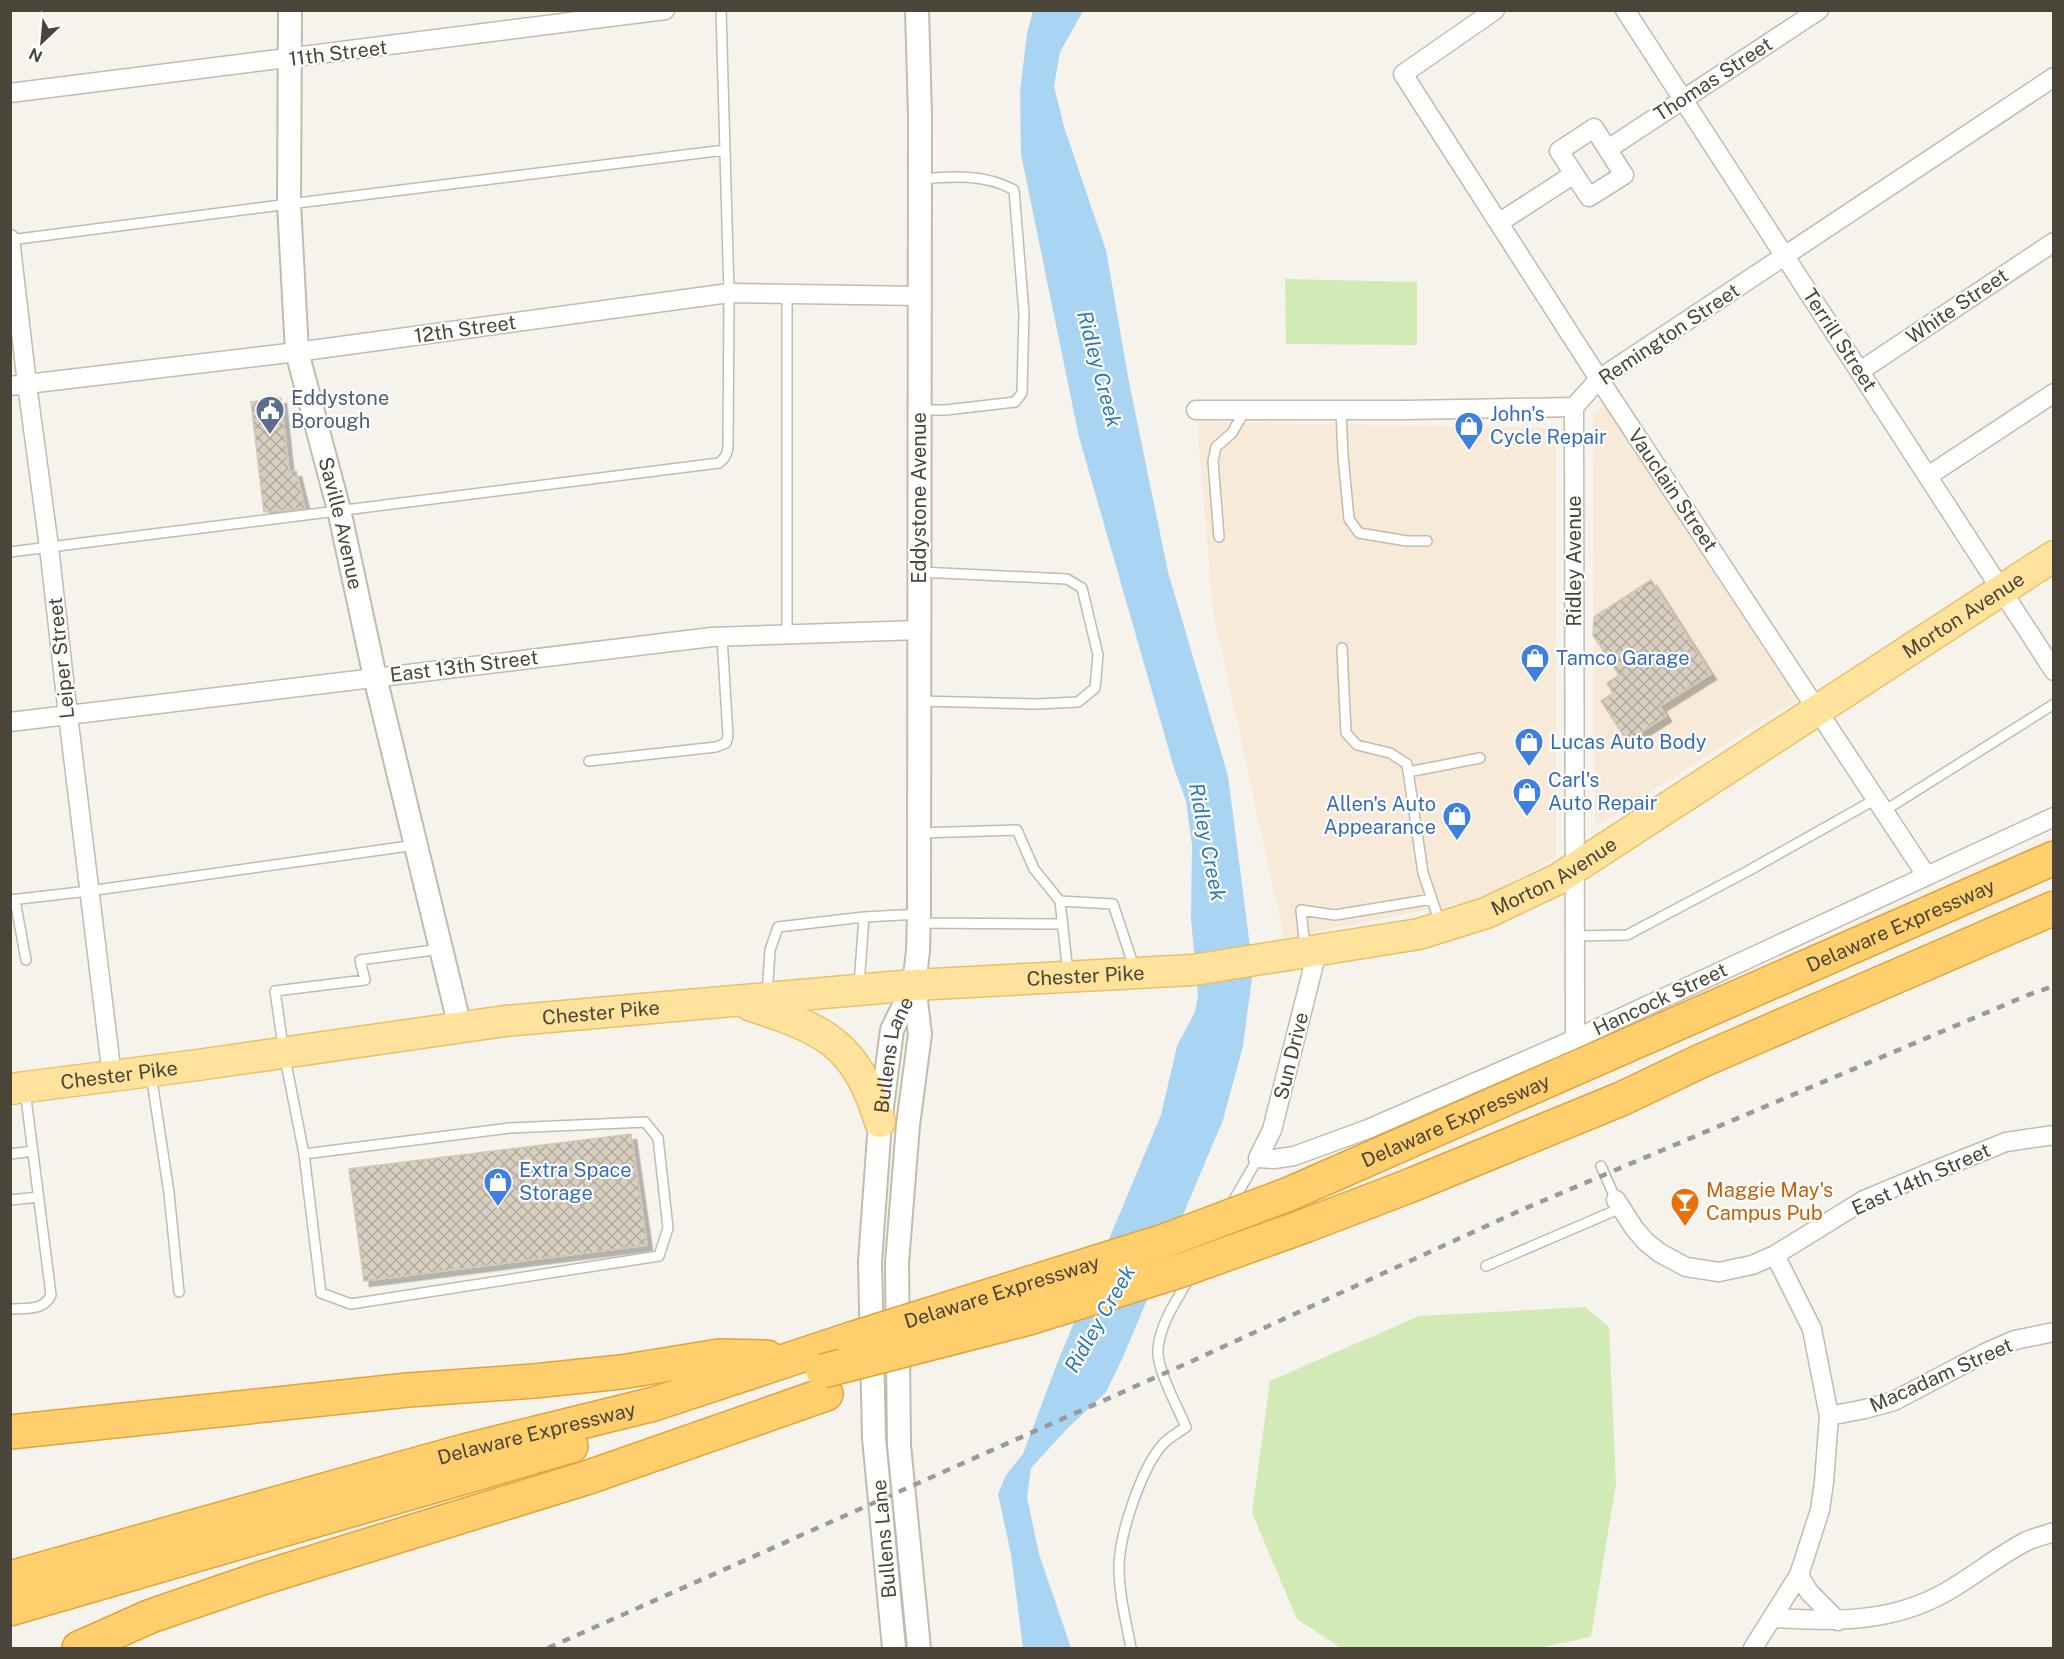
<svg xmlns="http://www.w3.org/2000/svg" width="2064" height="1659" viewBox="0 0 2064 1659" font-family="'Public Sans',sans-serif">
<defs>
<pattern id="building-cross-hatch" width="8" height="8" patternUnits="userSpaceOnUse" patternTransform="scale(1.5)"><rect width="8" height="8" fill="#d8cfc1"/><path d="M0 0l8 8M0 8l8-8" fill="none" stroke="#b1aa9e"/></pattern>
<filter id="shadow"><feDropShadow dx="5.5" dy="5.5" stdDeviation="0" flood-color="#0004"/></filter>
</defs>
<rect width="100%" height="100%" fill="#f6f3ec"/>
<path fill="#f7ead8" d="M1600 407H1610L1799 698 1595 827 1593 417Z
M1197 422 1556 428V857L1484 899 1284 938 1213 611Z"/>
<path fill="#d2eab5" d="M1285 279 1417 282V345L1286 344Z
M1585 1307 1609 1327 1616 1484 1591 1637 1538 1648H1341L1297 1619 1252 1513 1270 1381 1419 1316Z"/>
<path fill="#a9d4f2" d="M1033 11H1083L1060 52 1054 86 1064 127 1106 250 1129 382 1168 572 1228 776 1253 970 1243 1046 1223 1120 1123 1357 1106 1392 1067 1429 1031 1468 1027 1497 1039 1554 1071 1648H1023L1011 1554 998 1494 1006 1475 1023 1454 1058 1361 1161 1115 1177 1046 1195 1012 1198 996 1191 918 1192 845 1186 801 1174 768 1079 437 1021 154 1020 91 1027 34Z"/>
<path fill="url(#building-cross-hatch)" stroke="#d3c7b4" stroke-width="1.5" filter="url(#shadow)" d="M281 398 289 472 296 471 305 508 264 512 251 402Z
M1651 580 1711 674 1660 706 1666 716 1627 741 1601 701 1613 693 1607 683 1619 675 1593 635 1594 617Z
M631 1134 647 1245 364 1281 349 1169Z"/>
<g fill="none" stroke-linecap="round" stroke-linejoin="round">
<g stroke="#c2bbae" stroke-width="12">
<path id="service" d="M10 240 289 204 725 150
M920 410H946L1015 402 1022 393 1024 313 1014 190C986 174 952 176 922 179
M1341 410 1343 456 1349 519 1359 533 1407 541H1427
M1219 537 1213 461 1216 447 1232 433 1245 410
M10 552 719 463C725 458 727 455 728 447L729 293 721 10
M787 635V294
M1342 648 1346 733 1357 745 1390 753 1407 764 1423 873 1440 923
M919 701 1037 704 1078 702 1095 688 1098 655 1082 588 1067 579 920 572
M589 761 716 747 726 743 728 736 722 637
M1408 772 1480 758
M1884 811 2054 704
M919 833 1017 830 1034 869 1060 901 1068 973
M10 900 89 891 416 845
M15 900 26 960
M1060 901 1113 904 1135 970
M864 917 919 914
M918 923 1062 924
M1575 936 1627 935 1748 871 1876 799
M1305 948 1301 910 1335 915 1432 899
M767 995 770 950 778 927 864 917 859 985
M151 1074 169 1193 179 1292
M10 1154 33 1151
M304 1154 510 1128 645 1122 658 1138 668 1228 659 1256 351 1304 321 1293 304 1154 284 1053 275 991 365 980 360 960 441 949
M1601 1166 1616 1200
M10 1200 39 1197
M1231 1205 1258 1158
M1486 1266 1621 1208
M10 1309C26 1308 44 1311 51 1295L25 1090
M1131 1648C1126 1621 1119 1595 1119 1567 1119 1535 1142 1466 1164 1443 1170 1437 1179 1432 1186 1427 1178 1408 1156 1368 1158 1349 1160 1323 1178 1298 1190 1277"/>
</g>
<g stroke="#c2bbae" stroke-width="21">
<path id="minor" d="M1495 10 1403 74 1599 379 1926 875
M1625 10 2054 671
M10 93 665 10
M1594 128 1624 175 1589 197 1559 151Z
M1608 149 1819 10
M1500 222 1574 174
M10 239 27 384 49 547 68 715 112 1076
M1860 371 2054 242
M10 386 297 352 729 293 920 296
M1574 407 1575 1039
M1196 410H1406L1574 407 1599 379 2054 77
M1928 476 2054 393
M10 722 712 637 919 630
M1317 952 1272 1130 1258 1158 1274 1159 1294 1156 1368 1129 1575 1039 2054 817
M1616 1200 1634 1228 1646 1242 1660 1253 1686 1267 1719 1272 1752 1265 1775 1255 1864 1200 1931 1172 2006 1142 2054 1135
M1829 1416 1865 1409 1894 1401 1985 1353 2015 1340 2054 1332
M1799 1575 1809 1592 1838 1621
M1772 1618C1833 1621 1890 1624 1946 1592 1974 1576 1999 1555 2027 1541 2036 1537 2045 1535 2054 1532
M1753 1648 1799 1575 1820 1510 1824 1482 1829 1416 1812 1329 1775 1255"/>
</g>
<g stroke="#c2bbae" stroke-width="26">
<g id="tertiary">
<path id="s1" d="M290 10 289 204 297 352 339 510 375 677 460 1027"/>
<path d="M917 10 920 115 919 914 918 951 914 985 920 1034 908 1125 897 1263 899 1445 919 1648"/>
<path id="s2" d="M894 1648 874 1438 870 1262 880 1122 892 1030 914 985"/>
</g>
</g>
<g stroke="#e6c16a" stroke-width="33">
<g id="primary">
<path d="M749 1005C825 1030 855 1042 880 1122"/>
<path id="s3" d="M10 1089 198 1065 505 1021 914 985 1193 970 1419 934 1486 913 1556 880 2054 556"/>
</g>
</g>
<g stroke="#e0a43c" stroke-width="36">
<g id="motorway">
<path id="s4" d="M1289 1194 2054 858"/>
<path d="M1307 1225 1409 1186 1621 1099 1703 1060 2054 908"/>
<path d="M10 1432 408 1390 534 1381 621 1372 719 1356 767 1357"/>
<path id="s5" d="M10 1578 464 1451 654 1404 851 1339"/>
<path d="M10 1609 571 1446"/>
<path d="M79 1648 151 1616 259 1579 589 1477 826 1394"/>
</g>
</g>
<use href="#service" stroke="#fff" stroke-width="9"/>
<use href="#minor" stroke="#fff" stroke-width="18"/>
<use href="#tertiary" stroke="#fff" stroke-width="22"/>
<use href="#primary" stroke="#ffe39c" stroke-width="30"/>
<use href="#motorway" stroke="#ffcf6e" stroke-width="33"/>
<path stroke="#9a9a9a" stroke-width="4.5" stroke-dasharray="8 8" stroke-linecap="butt" d="M548 1648 1190 1362 1519 1211 2028 995 2054 986"/>
<g stroke="#e0a43c" stroke-width="36" stroke-linecap="butt">
<g id="motorway-bridge">
<path id="s6" d="M851 1339 1164 1241 1289 1194"/>
<path d="M823 1371 1029 1318 1182 1270 1307 1225"/>
</g>
</g>
<use href="#motorway-bridge" stroke="#ffcf6e" stroke-width="33"/>
</g>
<defs>
<g id="civic-pin" transform="scale(1.5)"><path d="M0 17L-7.5 6A9.5 9.5 0 1 1 7.5 6Z" fill="#5c6f8a" stroke="#fff"/><path d="M-.6-6.5H3V-4.5H.6V-3L4-1V1h2V6H-6V1h2V-1L-.6-3ZM-1.2 2.5V6h2.4V2.5Z" fill="#fff"/></g>
<g id="shop-pin" transform="scale(1.5)"><path d="M0 17L-7.5 6A9.5 9.5 0 1 1 7.5 6Z" fill="#3f7fe0" stroke="#fff"/><path d="M-5-2.5h2.3a2.7 3.5 0 0 1 5.4 0H5L5.5 6h-11ZM-1.5-2.5h3a1.5 2.3 0 0 0-3 0Z" fill="#fff"/></g>
<g id="bar-pin" transform="scale(1.5)"><path d="M0 17L-7.5 6A9.5 9.5 0 1 1 7.5 6Z" fill="#e8710a" stroke="#fff"/><path d="M-6-5H6L.8 .8V4.5H3.5V6h-7V4.5H-.8V.8Z" fill="#fff"/></g>
</defs>
<g fill-rule="evenodd">
<use href="#civic-pin" x="270" y="410"/>
<use href="#shop-pin" x="1469" y="426"/>
<use href="#shop-pin" x="1535" y="658"/>
<use href="#shop-pin" x="1529" y="742"/>
<use href="#shop-pin" x="1527" y="792"/>
<use href="#shop-pin" x="1457" y="816"/>
<use href="#shop-pin" x="498" y="1182"/>
<use href="#bar-pin" x="1685" y="1202"/>
</g>
<g text-anchor="middle" stroke-width="4.5" stroke-linejoin="round" paint-order="stroke">
<g font-size="20" fill="#4b4439" stroke="#fff">
<text transform="translate(338 53) rotate(-7)" y="7">11th Street</text>
<text transform="translate(1713 79) rotate(-33)" y="7">Thomas Street</text>
<text transform="translate(1957 306) rotate(-34)" y="7">White Street</text>
<text transform="translate(465 329) rotate(-8)" y="7">12th Street</text>
<text transform="translate(1669 334) rotate(-34)" y="7">Remington Street</text>
<text transform="translate(1840 340) rotate(57)" y="7">Terrill Street</text>
<text transform="translate(1673 490) rotate(56)" y="7">Vauclain Street</text>
<text transform="translate(919 498) rotate(-90)" y="7">Eddystone Avenue</text>
<text dy="7" stroke="none"><textPath href="#s1" startOffset="519">Saville Avenue</textPath></text>
<text transform="translate(1574 561) rotate(-90)" y="7">Ridley Avenue</text>
<text dy="7" stroke="none"><textPath href="#s3" startOffset="2052">Morton Avenue</textPath></text>
<text transform="translate(61 658) rotate(-96)" y="7">Leiper Street</text>
<text transform="translate(464 666) rotate(-7)" y="7">East 13th Street</text>
<text dy="7" stroke="none"><textPath href="#s3" startOffset="1566">Morton Avenue</textPath></text>
<text dy="7" stroke="none"><textPath href="#s4" startOffset="668">Delaware Expressway</textPath></text>
<text dy="7" stroke="none"><textPath href="#s3" startOffset="1082">Chester Pike</textPath></text>
<text transform="translate(1660 999) rotate(-25)" y="7">Hancock Street</text>
<text dy="7" stroke="none"><textPath href="#s3" startOffset="596">Chester Pike</textPath></text>
<text transform="translate(1291 1056) rotate(-76)" y="7">Sun Drive</text>
<text dy="7" stroke="none"><textPath href="#s2" startOffset="596">Bullens Lane</textPath></text>
<text dy="7" stroke="none"><textPath href="#s3" startOffset="110">Chester Pike</textPath></text>
<text dy="7" stroke="none"><textPath href="#s4" startOffset="182">Delaware Expressway</textPath></text>
<text transform="translate(1921 1179) rotate(-24)" y="7">East 14th Street</text>
<text dy="7" stroke="none"><textPath href="#s6" startOffset="158">Delaware Expressway</textPath></text>
<text transform="translate(1941 1375) rotate(-24)" y="7">Macadam Street</text>
<text dy="7" stroke="none"><textPath href="#s5" startOffset="546">Delaware Expressway</textPath></text>
<text transform="translate(884 1539) rotate(-95)" y="7">Bullens Lane</text>
</g>
<g font-size="20" fill="#4e5e75" stroke="#fff" text-anchor="start">
<text x="291" y="405">Eddystone<tspan x="291" dy="23">Borough</tspan></text>
</g>
<g font-size="20" fill="#366cbe" stroke="#fff" text-anchor="start">
<text x="1490" y="421">John's<tspan x="1490" dy="23">Cycle Repair</tspan></text>
<text x="1556" y="665">Tamco Garage</text>
<text x="1550" y="749">Lucas Auto Body</text>
<text x="1548" y="787">Carl's<tspan x="1548" dy="23">Auto Repair</tspan></text>
<text x="1436" y="811" text-anchor="end">Allen's Auto<tspan x="1436" dy="23">Appearance</tspan></text>
<text x="519" y="1177">Extra Space<tspan x="519" dy="23">Storage</tspan></text>
</g>
<g font-size="20" fill="#c56008" stroke="#fff" text-anchor="start">
<text x="1706" y="1197">Maggie May's<tspan x="1706" dy="23">Campus Pub</tspan></text>
</g>
<g font-size="21" font-style="italic" fill="#2e7ab2" stroke="#fff">
<text transform="translate(1099 369) rotate(75)" y="7">Ridley Creek</text>
<text transform="translate(1207 842) rotate(79)" y="7">Ridley Creek</text>
<text transform="translate(1100 1319) rotate(-60)" y="7">Ridley Creek</text>
</g>
</g>
<rect width="2064" height="1659" fill="none" stroke="#4b4439" stroke-width="24"/>
<g transform="translate(42 42) rotate(206)" stroke="#ffffff" stroke-width="4.5" paint-order="stroke">
<path d="M0-4.5L10 22L0 15L-10 22Z" fill="#4b4439"/>
<text y="-9" font-size="16" font-weight="bold" text-anchor="middle" fill="#4b4439">N</text>
</g>
</svg>
